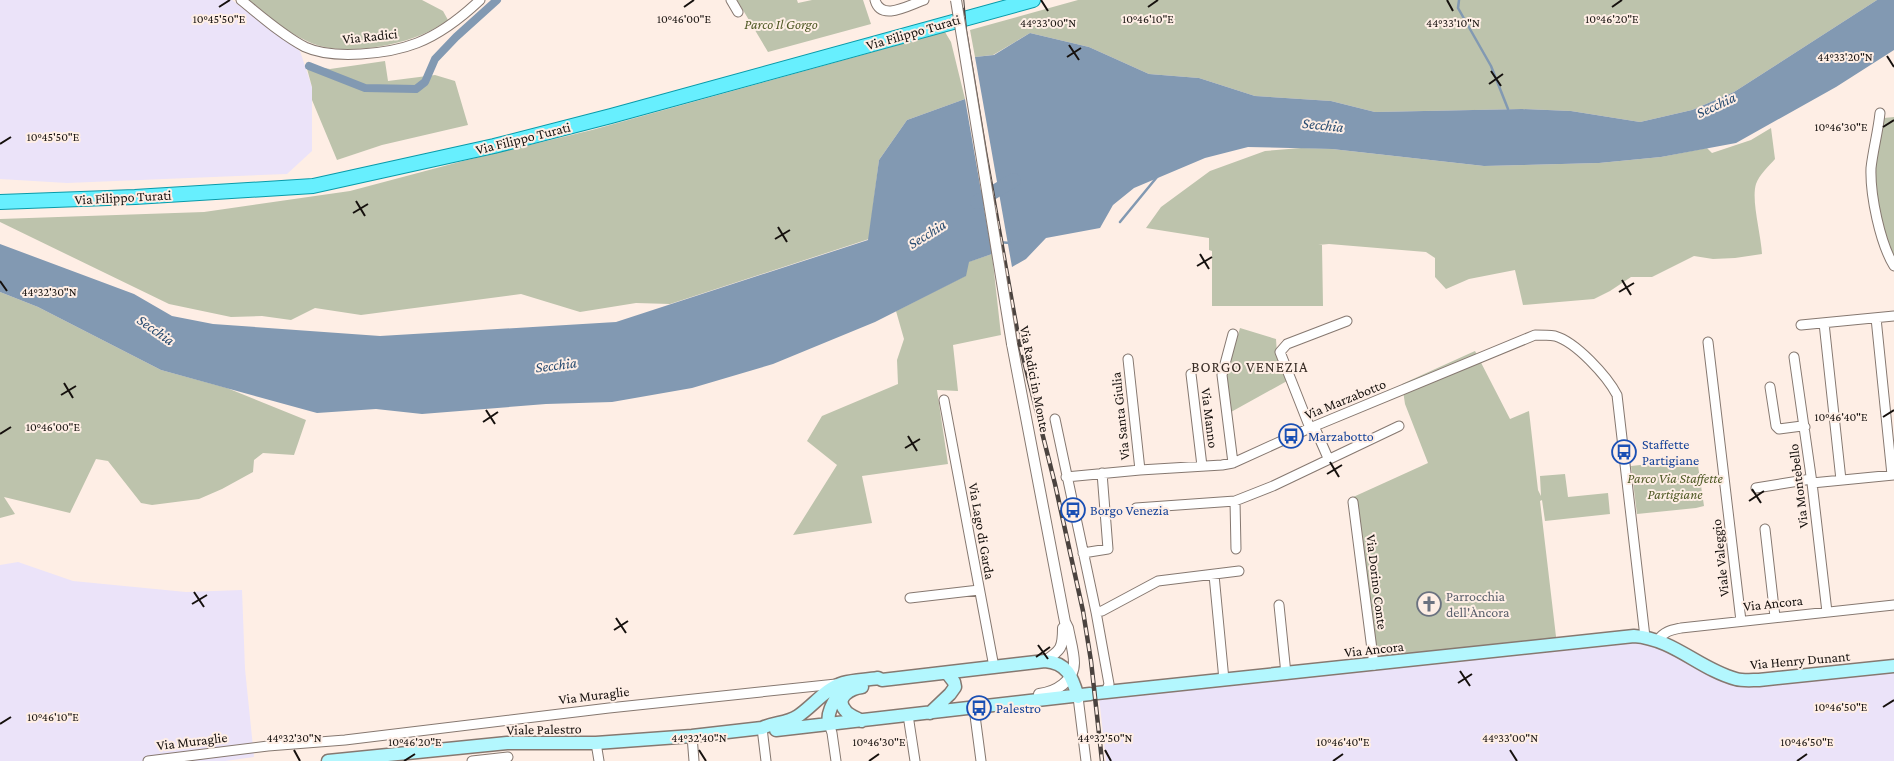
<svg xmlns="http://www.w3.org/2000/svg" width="1894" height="761" viewBox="0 0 1894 761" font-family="'Crimson Pro',serif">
<rect width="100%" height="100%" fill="#feeee5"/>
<path fill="#ebe3f9" d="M0 0H232L300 51 312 87V151L287 174 67 183 0 179Z
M18 562 73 581 186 592 242 590 245 669 254 757 225 761H0V565Z
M1648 641 1726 678 1894 669V761H1106L1099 697Z"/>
<path fill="#bdc3ac" d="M249 0H422L443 11 448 20C440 25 431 31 421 35 392 47 339 56 309 42 286 32 268 15 249 0Z
M737 0H797L798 3 812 0H863L871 24 768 52Z
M1078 0H1877L1734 92 1692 110 1640 122 1571 111 1522 109 1375 112 1331 101 1255 96 1199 78 1149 74 1089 47 1030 33 993 55 975 57 970 30Z
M945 32 951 42 965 99 907 120 879 160 869 239 670 304 636 303 580 312 521 294 361 315 315 308 291 320 262 316 231 317 169 304 0 222V219L204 212 350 191 463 161 592 130Z
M385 61 388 81 435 75 455 81 468 125 382 145 337 160 312 100V87L306 65 330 69Z
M1894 117V261L1872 202 1879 128 1884 118Z
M1771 128 1775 159C1769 166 1759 175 1756 184 1751 200 1761 234 1762 254L1735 258 1713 259 1694 256 1652 277H1631L1610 291 1594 299 1523 305 1515 270 1469 279 1446 289 1435 277V258L1426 252 1329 244 1318 245H1322L1323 306H1212V251L1209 250V238L1146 228 1161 207 1210 171 1265 151 1301 148 1332 149 1484 166 1599 163 1661 157 1707 148 1712 153 1751 140Z
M992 254 1001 335 953 345 958 391 937 390 948 464 862 476 872 523 793 535 837 465 807 441 822 416 898 384 897 360 904 339 896 311 965 276 968 262Z
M0 292 38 307 161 370 227 388 306 420 294 455 263 453 254 460 253 472 222 489 199 499 152 505 141 503 108 461 96 459 70 513 4 497 15 514 0 518Z
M1240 328 1276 339 1277 355 1287 381 1231 412 1225 379Z
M1475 351 1510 419 1529 411 1538 490 1541 496 1540 476 1565 474 1568 497 1608 493 1610 514 1545 521 1542 500 1540 501 1557 645 1374 666 1351 498 1428 463 1405 404 1402 384Z
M1697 459 1704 506 1696 508 1637 514 1631 466Z"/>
<path fill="#8299b2" d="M1877 0H1894V50L1836 87 1736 143 1661 157 1599 163 1484 166 1332 149 1248 147 1205 158 1134 188 1113 205 1100 228 1046 238 1026 259 1012 267 975 57 994 55 1030 33 1089 47 1149 74 1199 78 1255 96 1331 101 1375 112 1522 109 1571 111 1640 122 1692 110 1734 92Z
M965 99 992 254 969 262 966 276 875 322 773 364 692 388 612 402 546 404 422 414 376 409 317 413 161 370 38 307 0 292V244L134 294 172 316 213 324 380 336 616 322 868 240 879 160 907 120Z"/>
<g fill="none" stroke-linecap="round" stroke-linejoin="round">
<path stroke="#8299b2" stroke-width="2.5" d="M1459 0 1458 8 1491 66 1508 109
M1120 222 1157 177
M998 242 1010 243"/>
<path stroke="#8299b2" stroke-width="8" d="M309 66 365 88 416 89 425 82 435 59 456 37 497 0"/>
<path stroke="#8299b2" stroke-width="14" d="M977 202 1014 180"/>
<g stroke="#867870" stroke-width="11">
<path id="minor" d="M241 0C261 16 282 35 305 47 333 60 389 54 417 43 440 34 462 17 480 0
M731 0 738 12
M875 0C881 22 909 5 924 0
M1880 113C1878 132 1873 150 1871 168 1870 195 1880 243 1894 266
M1876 318 1892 475
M1824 323 1841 480
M1801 325 1894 316
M1233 334 1222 375 1233 463
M1708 342 1741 621
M1794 357 1812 483 1827 612
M1128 359 1140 470
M1191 374 1202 466
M1770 387 1776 426 1779 429 1802 426 1805 427
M944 400 994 667
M1055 419 1096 612 1109 684 1106 692
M1314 426 1328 458
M1310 428 1280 352 1287 344 1347 321
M1066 477 1140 470 1222 465 1233 463 1310 428 1535 335C1541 335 1548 335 1555 336 1576 342 1607 376 1617 395L1645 637
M1812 483 1894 475
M1756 488 1811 479
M1235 501 1236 549
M1353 502 1374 665
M1136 508 1235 501 1273 486 1399 426
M1765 529 1775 617
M1083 553 1108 549 1102 473
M1214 575 1224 680
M910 598 979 590
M1279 605 1286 674
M1096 612 1102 611 1158 581 1239 571
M1658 640C1664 631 1672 630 1681 628L1894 605
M1078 697 1086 761
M974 708 981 761
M908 715 915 761
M829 724 832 733 836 761
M762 728 766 761
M692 736 694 761
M596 743 599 761
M148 761 268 746 345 740 609 708 836 684
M472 761 508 757"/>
</g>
<g stroke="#867870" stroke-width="12">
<path id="tertiary" d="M1012 344 1065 622 1068 628C1070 639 1074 652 1074 663 1074 681 1056 692 1039 694
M1045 661C1061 650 1063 648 1063 628"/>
</g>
<g stroke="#867870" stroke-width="15">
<path id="secondary" d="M1097 693 1634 636C1674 639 1699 669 1736 679 1743 681 1752 680 1759 680L1894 666
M930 713 950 694 955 687 954 682 947 673
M862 721C857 718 848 715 845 710 834 697 852 688 862 687
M829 724C826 712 835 700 841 690
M776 730 1090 694
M328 761 507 743H596L692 736 762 728C774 722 786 724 798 716 813 706 826 688 843 683 854 680 866 680 878 678L882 680 1045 661C1068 663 1072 677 1078 697"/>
</g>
<g stroke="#099aa9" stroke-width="16">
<path id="primary" d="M0 202 135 197 313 186 494 146 611 116 1033 0"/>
</g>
<use href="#minor" stroke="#fff" stroke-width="9"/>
<use href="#tertiary" stroke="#fff" stroke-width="10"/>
<use href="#secondary" stroke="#b3f7fe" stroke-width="12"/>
<use href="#primary" stroke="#67effe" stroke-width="14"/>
<g stroke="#4b433f" stroke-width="4.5">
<path id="rail" d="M962 0 965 31 985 152 1019 341 1055 484 1083 611 1091 661 1102 761"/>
</g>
<use href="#rail" stroke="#feeee5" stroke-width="2.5" stroke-dasharray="8" stroke-linecap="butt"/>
<g stroke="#867870" stroke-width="12" stroke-linecap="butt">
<path id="tertiary-bridge" d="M956 0 1012 344"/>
</g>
<use href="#tertiary-bridge" stroke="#fff" stroke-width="10"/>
</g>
<path fill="none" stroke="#16110e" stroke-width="2" d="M1041 0 1048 11M1447 0 1453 11M219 7 230 0M684 7 694 0M1148 7 1158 0M1612 7 1622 0M1069 45 1079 60M1887 56 1894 67M1067 57 1081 48M1491 71 1501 86M1489 84 1503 74M1883 127 1894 120M0 144 11 137M356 201 365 216M353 213 368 204M778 227 787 242M775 239 790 230M1200 254 1209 269M1197 266 1212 257M1622 280 1631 295M0 281 7 291M1619 292 1634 283M64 383 73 398M61 395 76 386M486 410 495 424M1883 417 1894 410M483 422 498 412M0 434 11 427M908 436 917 451M905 448 920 439M1330 462 1339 477M1327 474 1342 465M1752 489 1761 503M1749 501 1764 491M194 592 204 607M192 604 207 595M616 618 626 633M614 630 628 621M1038 645 1048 659M1036 657 1050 647M1460 671 1470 686M1458 683 1472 674M1883 707 1894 700M0 724 11 717M294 750 300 761M699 750 706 761M1105 750 1111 761M1510 750 1517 761M404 761 415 754M869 761 879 754M1333 761 1343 754M1797 761 1807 754"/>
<defs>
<g id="bus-ring" transform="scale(1.25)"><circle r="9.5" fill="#feeee5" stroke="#1a4fb4" stroke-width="1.5"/><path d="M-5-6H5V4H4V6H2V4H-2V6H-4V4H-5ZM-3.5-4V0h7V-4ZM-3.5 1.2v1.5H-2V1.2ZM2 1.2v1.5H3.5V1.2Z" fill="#1a4fb4"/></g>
<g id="church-ring" transform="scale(1.25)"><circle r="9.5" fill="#feeee5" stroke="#6b7280" stroke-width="1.5"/><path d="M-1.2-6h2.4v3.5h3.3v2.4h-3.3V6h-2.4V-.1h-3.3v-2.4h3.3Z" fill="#6b7280"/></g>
</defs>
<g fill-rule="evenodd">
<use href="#bus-ring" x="1291" y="436"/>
<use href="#bus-ring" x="1624" y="452"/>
<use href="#bus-ring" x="1073" y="510"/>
<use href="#church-ring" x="1429" y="604"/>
<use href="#bus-ring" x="979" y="708"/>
</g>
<g text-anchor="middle" stroke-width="4" stroke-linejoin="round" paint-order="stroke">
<g font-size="14" font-style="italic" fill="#505a26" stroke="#feeee5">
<text x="781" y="29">Parco Il Gorgo</text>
<text x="1675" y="483">Parco Via Staffette<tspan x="1675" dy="16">Partigiane</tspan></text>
</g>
<g font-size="14" fill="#16110e" stroke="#feeee5">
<text transform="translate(913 32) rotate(-16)" y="5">Via Filippo Turati</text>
<text transform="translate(370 36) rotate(-6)" y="5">Via Radici</text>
<text transform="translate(523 138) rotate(-14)" y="5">Via Filippo Turati</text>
<text transform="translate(123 197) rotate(-3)" y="5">Via Filippo Turati</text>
<text transform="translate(1035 379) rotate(79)" y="5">Via Radici in Monte</text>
<text transform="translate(1345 399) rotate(-22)" y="5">Via Marzabotto</text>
<text transform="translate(1120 416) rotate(-96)" y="5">Via Santa Giulia</text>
<text transform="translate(1210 418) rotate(83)" y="5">Via Manno</text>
<text transform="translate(1798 486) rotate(-97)" y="5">Via Montebello</text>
<text transform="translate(982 531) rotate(80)" y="5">Via Lago di Garda</text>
<text transform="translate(1720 558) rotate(-96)" y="5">Viale Valeggio</text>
<text transform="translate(1377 582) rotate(83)" y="5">Via Dorino Conte</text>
<text transform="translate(1773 603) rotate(-6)" y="5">Via Ancora</text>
<text transform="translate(1374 649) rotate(-6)" y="5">Via Ancora</text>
<text transform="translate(1800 660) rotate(-5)" y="5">Via Henry Dunant</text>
<text transform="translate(594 695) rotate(-7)" y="5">Via Muraglie</text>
<text transform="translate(544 729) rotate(-1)" y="5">Viale Palestro</text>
<text transform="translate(192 741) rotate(-7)" y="5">Via Muraglie</text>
</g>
<g font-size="14" fill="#164399" stroke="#feeee5" text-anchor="start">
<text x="1308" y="441">Marzabotto</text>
<text x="1642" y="449">Staffette<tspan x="1642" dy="16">Partigiane</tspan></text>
<text x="1090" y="515">Borgo Venezia</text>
<text x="996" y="713">Palestro</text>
</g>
<g font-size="14" fill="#5b616d" stroke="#feeee5" text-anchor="start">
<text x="1446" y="601">Parrocchia<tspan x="1446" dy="16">dell'Àncora</tspan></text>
</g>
<g font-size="15" font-style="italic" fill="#264a6f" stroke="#feeee5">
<text transform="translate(1716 105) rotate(-25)" y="5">Secchia</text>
<text transform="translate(1323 125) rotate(6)" y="5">Secchia</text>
<text transform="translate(927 234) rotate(-32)" y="5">Secchia</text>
<text transform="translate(156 330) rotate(35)" y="5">Secchia</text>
<text transform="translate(556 365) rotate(-7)" y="5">Secchia</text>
</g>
<g font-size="15" letter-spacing="1" fill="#392d26" stroke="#feeee5">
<text x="1250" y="372">BORGO VENEZIA</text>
</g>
</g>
<g font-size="12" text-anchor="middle" fill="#16110e" stroke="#feeee5" stroke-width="4" stroke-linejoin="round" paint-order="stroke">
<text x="684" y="23">10°46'00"E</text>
<text x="1148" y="23">10°46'10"E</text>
<text x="1612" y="23">10°46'20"E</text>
<text x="219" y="23">10°45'50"E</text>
<text x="1048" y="27">44°33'00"N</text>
<text x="1453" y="27">44°33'10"N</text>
<text x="1845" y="61">44°33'20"N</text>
<text x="1841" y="131">10°46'30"E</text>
<text x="53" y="141">10°45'50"E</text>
<text x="49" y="296">44°32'30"N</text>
<text x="1841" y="421">10°46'40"E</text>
<text x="53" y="431">10°46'00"E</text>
<text x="1841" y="711">10°46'50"E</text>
<text x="53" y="721">10°46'10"E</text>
<text x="294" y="742">44°32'30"N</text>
<text x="699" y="742">44°32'40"N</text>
<text x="1105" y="742">44°32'50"N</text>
<text x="1510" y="742">44°33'00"N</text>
<text x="415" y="746">10°46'20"E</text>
<text x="879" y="746">10°46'30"E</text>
<text x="1343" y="746">10°46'40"E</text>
<text x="1807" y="746">10°46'50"E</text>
</g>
</svg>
